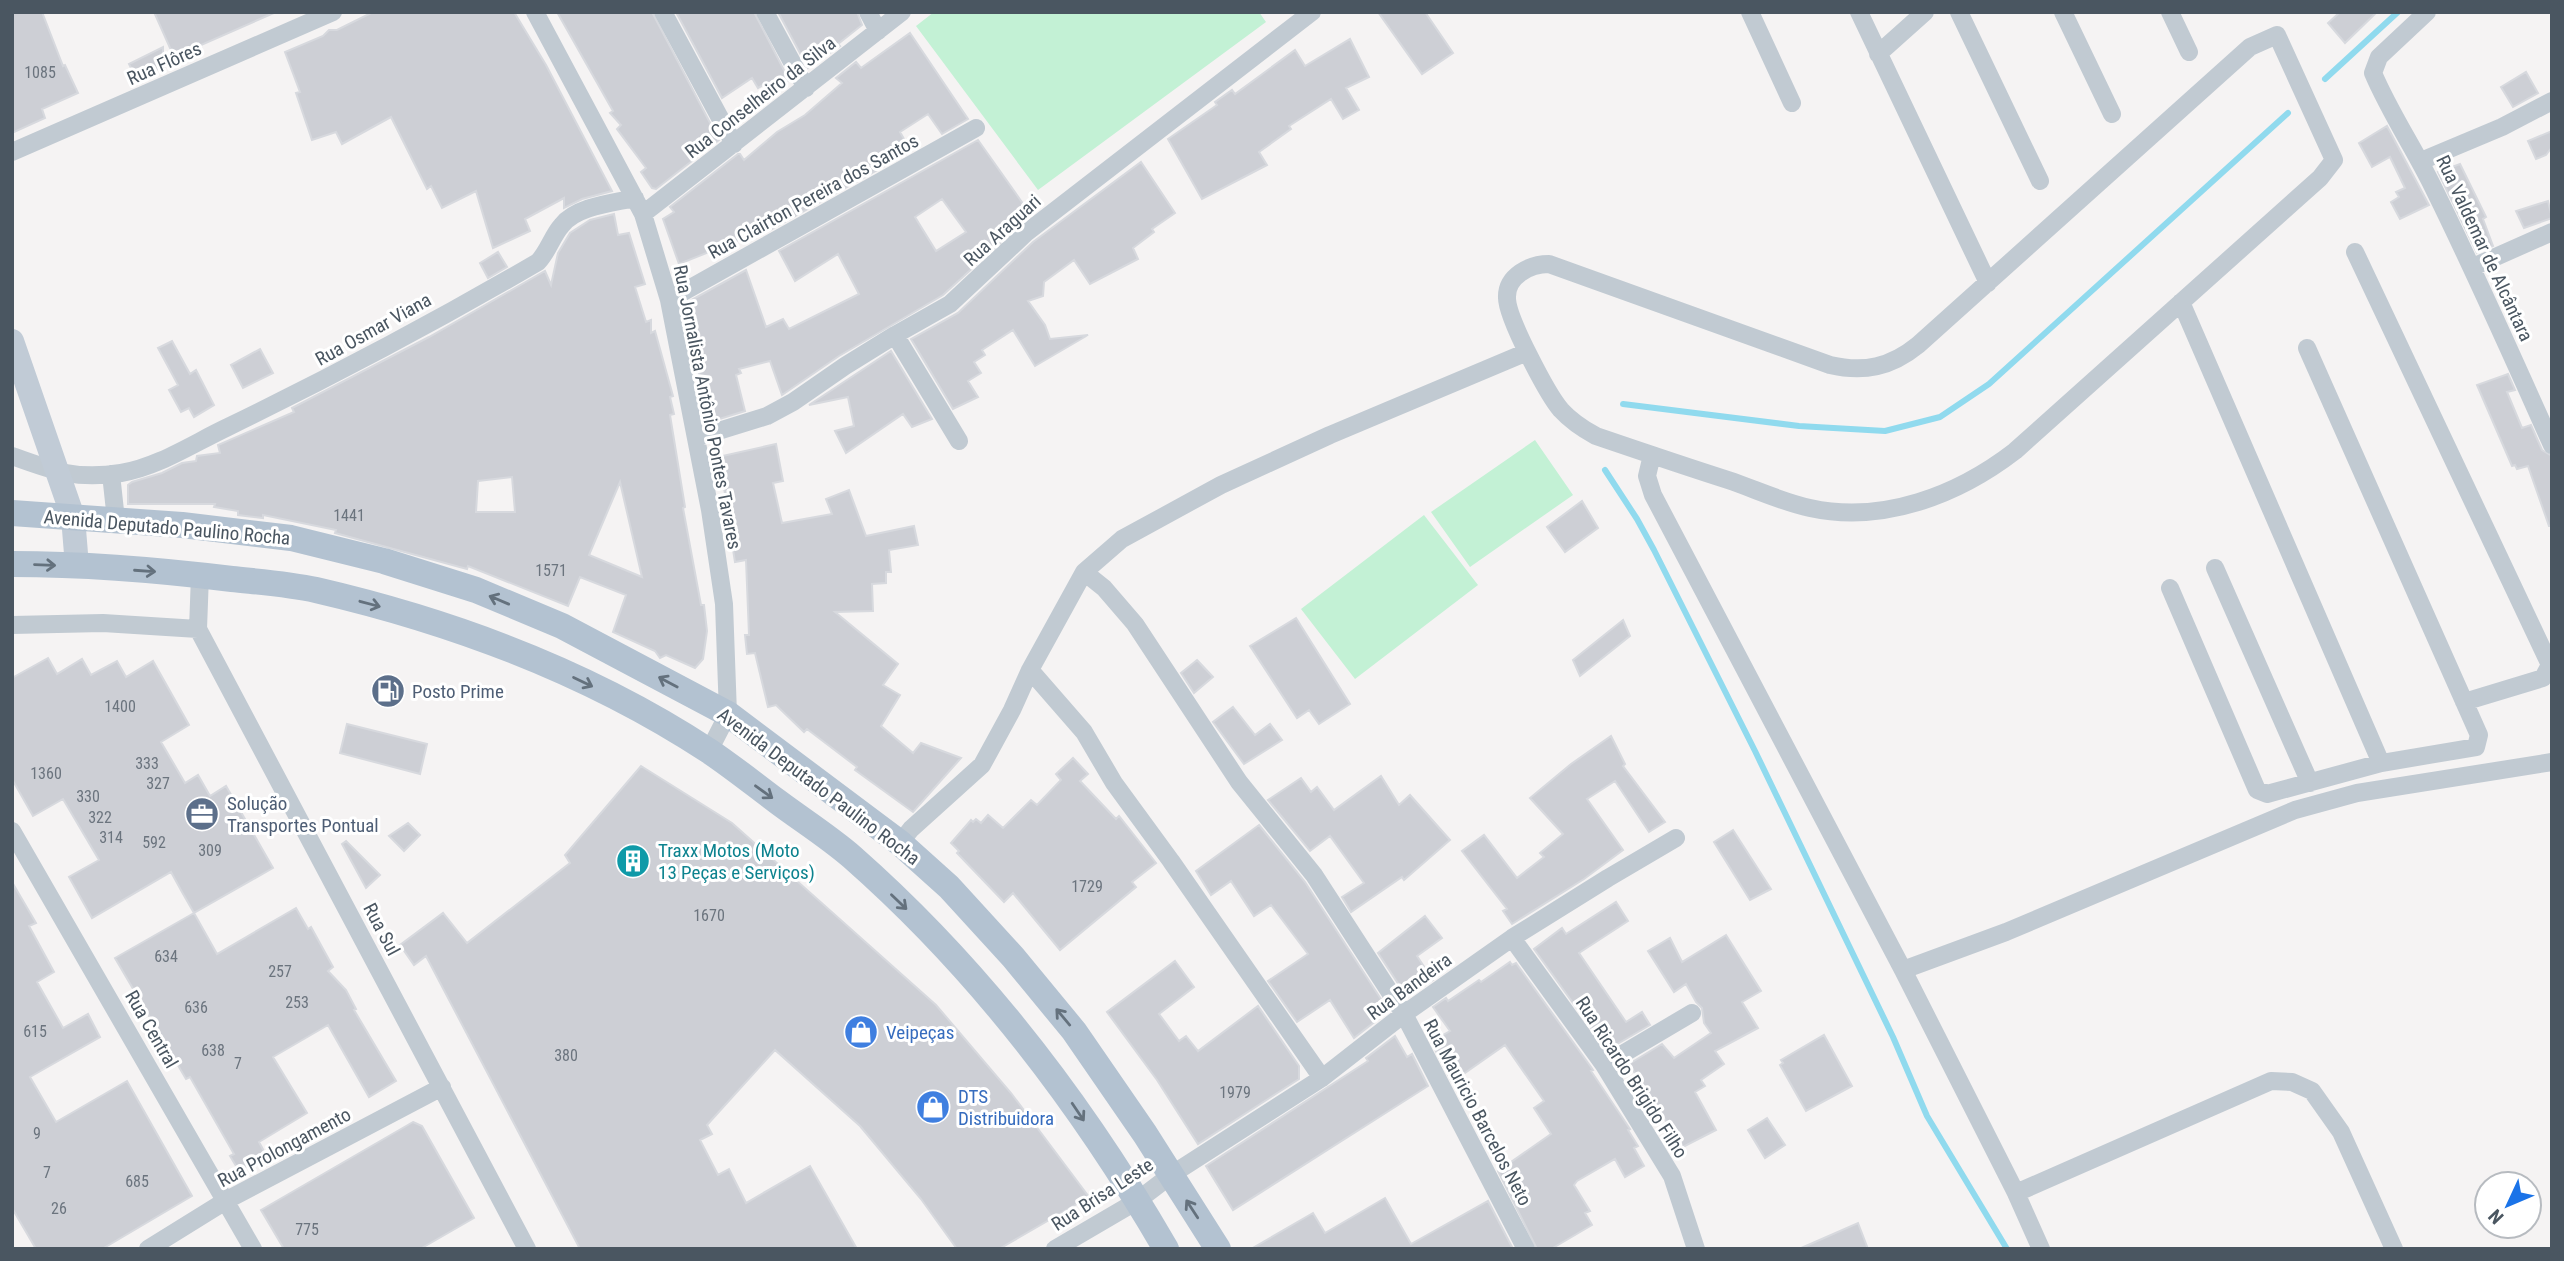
<svg xmlns="http://www.w3.org/2000/svg" width="2564" height="1261" viewBox="0 0 2564 1261" font-family="'Roboto Condensed',sans-serif">
<rect width="100%" height="100%" fill="#f5f3f3"/>
<path fill="#c3f1d5" d="M934 12H1259L1266 22 1038 190 916 26Z
M1535 440 1573 495 1470 567 1431 512Z
M1424 515 1478 585 1355 679 1301 609Z"/>
<g fill="none" stroke-linecap="round" stroke-linejoin="round">
<path stroke="#90daee" stroke-width="6" d="M2325 79 2398 12
M1623 404 1799 426 1885 431 1940 417 1989 384 2288 113
M1605 470 1637 519 1654 550 1755 751 1893 1037 1927 1116 2007 1249"/>
</g>
<path fill="#cdcfd5" stroke="#d7d9de" stroke-width="2" fill-rule="evenodd" d="M12 12H42L63 66 65 65 78 93 42 109 45 118 12 133Z
M154 12H276L174 57Z
M373 12H514L546 65 612 191 582 199 564 208V198L525 219 530 231 493 248 476 191 442 208 431 186 427 189 391 117 342 144 336 132 312 140 296 93 300 92 285 52 323 36 329 30H337Z
M557 12H652L719 140 656 189 652 188 641 172 646 168 617 129 621 125 610 113 613 111Z
M676 12H754L789 80 772 93 766 83 758 88 752 78 722 98Z
M778 12H857L862 25 838 44 840 46 808 68Z
M1378 12H1425L1453 53 1422 74Z
M2340 12H2377L2345 43 2328 23Z
M910 33 968 119 942 134 928 114 900 132 911 151 770 230 769 228 679 264 663 219 674 212 670 207 738 154H740L744 160 777 132 805 115 842 83 836 78 856 62 861 68Z
M1350 39 1369 77 1346 88 1359 110 1343 119 1331 99 1289 126 1291 129 1259 152 1267 165 1202 199 1168 139 1217 105 1215 102 1232 90 1235 94 1295 50 1305 66Z
M163 47V67L136 78 129 64Z
M2526 72 2538 93 2513 107 2501 87Z
M2387 126 2429 205 2400 219 2391 202 2399 197 2396 192 2405 188 2390 157 2372 167 2359 143Z
M2552 131V147L2546 155 2536 159 2528 141Z
M978 140 1031 215 943 295 839 356 782 395 770 361 739 369 741 373 736 375 745 411 710 422 687 319 691 317 686 303 746 270 766 327 783 319 789 329 859 294 838 254 795 281 779 251ZM942 199 966 232 936 251 915 217Z
M1141 162 1175 213 1152 229 1154 232 1133 248 1138 259 1090 284 1074 260 1044 282 1043 296 1028 301 1045 325 1050 339 1088 335 1035 366 1013 330 982 350 985 355 974 362 981 373 968 381 978 397 953 409 911 339 958 313 1033 242Z
M2460 164 2486 217 2483 219 2493 246 2477 253 2438 172Z
M2548 201 2552 218 2524 228 2516 211Z
M614 214 618 235 629 233 645 284 635 287 646 322 651 320V333L655 331 673 396 670 397 674 414 670 415 685 507 683 508 701 605H704L707 631 703 659 695 668 666 655 660 658 655 651 613 632 626 595 580 577 568 606 468 566 467 569 335 533 336 530 263 515V518L238 515V511L214 507 215 504H128V485L132 482 162 473 182 463 196 461 197 456 220 453 218 445 294 412 292 408 429 337 545 271 551 285 558 253 570 233 590 220ZM512 477 515 512H476L478 481ZM620 482 642 577 589 555Z
M498 252 507 267 488 278 480 263Z
M172 341 190 374 196 370 214 405 194 417 189 408 181 412 169 390 178 385 158 348Z
M260 349 273 373 243 388 231 365Z
M891 351 932 419 912 427 903 414 846 453 835 431 854 426 848 397 809 405Z
M2508 374 2515 390 2507 392 2522 428 2531 425 2542 450 2552 456V526H2549L2528 466 2517 469 2515 465 2512 466 2477 385Z
M776 444 783 481 773 483 782 523 832 514 826 499 849 490 866 536 914 526 918 545 889 550 891 572H886V583L872 584 873 611 835 612 898 664 883 685 900 695 881 726 913 753 921 743 961 758 913 812 855 770 857 767 807 729 804 732 776 705 768 707 755 653 747 654 745 635H749L746 560 735 562 731 537H726L723 522 727 521 724 510 728 509 718 457Z
M1582 501 1598 528 1565 552 1547 527Z
M1296 618 1350 704 1319 724 1309 710 1297 718 1250 646Z
M1623 620 1630 636 1580 676 1573 660Z
M48 658 57 674 82 659 91 675 117 661 126 677 153 661 189 725 161 742 185 783 198 775 210 796 226 786 273 868 194 913 217 954 296 908 308 929 311 927 333 967 328 971 346 990 356 1009 354 1010 396 1081 369 1097 328 1025 273 1057 307 1113 259 1142 266 1155 239 1171 230 1156 234 1154 190 1077 186 1079 115 958 194 913 182 892 171 872 92 918 69 877 99 860 63 799 33 816 12 779V678Z
M1197 660 1213 677 1194 693 1181 673Z
M1233 707 1255 735 1270 724 1282 740 1244 764 1213 722Z
M347 724 427 744 420 774 340 753Z
M1611 736 1625 764 1623 766 1665 822 1649 832 1615 781 1587 799 1623 850 1584 879 1512 924 1503 911 1507 909 1462 851 1484 835 1517 878 1544 857 1540 853 1563 834 1530 798 1571 764Z
M1073 758 1088 774 1080 781 1116 819 1119 816 1156 863 1132 882 1136 887 1060 950 1013 893 1004 902 957 853 959 851 951 843 971 820 973 822 976 819 981 823 988 815 1003 828 1031 800 1037 805 1061 780 1056 774Z
M641 766 732 823 936 1005 1011 1093 1089 1197 999 1249H957L921 1199 860 1126 775 1050 707 1125 712 1134 700 1140 718 1175 729 1169 746 1203 810 1166 857 1249H580L426 956 414 965 400 945 443 913 467 943 570 863 565 855Z
M1381 776 1399 805 1410 795 1450 840 1404 880 1402 877 1351 912 1342 897 1364 883 1330 836 1310 851 1268 800 1301 778 1311 792 1317 787 1334 810Z
M408 823 420 835 404 851 389 836Z
M1259 825 1305 882 1388 1010 1386 1013 1354 1038 1330 1000 1297 1022 1268 981 1308 954 1271 905 1254 916 1231 881 1211 895 1196 871Z
M1733 830 1771 889 1750 900 1714 842Z
M346 841 380 875 366 888 342 844Z
M12 882 36 923 29 926 54 972 37 982 63 1028 88 1014 100 1037 30 1077 56 1122 127 1081 192 1196 102 1249H36L12 1208Z
M1616 902 1628 921 1579 953 1626 1022 1642 1012 1650 1025 1607 1050 1534 949 1562 928 1566 934Z
M1425 916 1442 938 1417 956 1433 980 1407 997 1378 953Z
M1726 935 1761 991 1742 1002 1758 1028 1715 1051 1724 1064 1701 1080 1705 1086 1695 1092 1716 1130 1683 1147 1629 1064 1662 1044 1674 1058 1711 1033 1704 1023 1702 1008 1696 1002 1686 984 1674 992 1648 951 1670 938 1682 962Z
M1175 961 1194 987 1159 1014 1179 1041 1186 1036 1198 1051 1258 1006 1299 1066V1079L1198 1144 1157 1080 1107 1012Z
M1510 962 1512 965 1516 963 1591 1067 1593 1070 1591 1071 1630 1129 1628 1130 1638 1146 1634 1148 1644 1166 1625 1177 1615 1159 1577 1181 1574 1185 1590 1211 1585 1213 1592 1225 1551 1249H1537L1498 1171 1551 1134 1534 1108 1544 1101 1505 1045 1452 1082 1431 1042 1450 1031 1433 1007 1446 998 1448 1001 1479 980 1481 982Z
M1824 1035 1852 1086 1806 1111 1780 1065 1783 1063 1781 1060Z
M1395 1036 1407 1057 1412 1054 1428 1086 1233 1210 1206 1166 1368 1061 1366 1058Z
M1767 1118 1785 1145 1765 1158 1748 1130Z
M413 1122 422 1126 474 1218 420 1249H284L261 1210Z
M1385 1198 1411 1244 1488 1201 1513 1249H1251L1313 1213 1325 1233Z
M1858 1223 1868 1249H1799Z"/>
<g fill="none" stroke-linecap="round" stroke-linejoin="round">
<path stroke="#c1cad2" stroke-width="18" d="M535 12 643 214 669 300 710 510 724 604 728 714 709 751
M663 12 734 144
M765 12 806 88
M868 12 878 31
M1750 12 1792 103
M1859 12 1988 283
M1959 12 2040 181
M2063 12 2112 114
M2170 12 2189 52
M2427 12 2379 57 2373 73C2390 113 2414 148 2433 187 2475 272 2513 358 2552 445
M2277 35 2334 160 2320 178 2015 451C1958 495 1883 524 1810 508 1782 502 1755 489 1728 480 1684 466 1640 451 1596 436 1583 429 1571 421 1561 410 1548 395 1507 318 1507 298 1506 276 1530 264 1549 264L1830 365C1864 373 1891 367 1918 345L2250 47Z
M1878 54 1925 12
M12 152 333 12
M2421 161 2502 127 2552 101
M643 214 902 12
M2355 252 2550 665 2543 678 2464 702
M2473 267 2552 232
M669 300 976 128
M2181 302 2381 763
M895 335 959 441
M696 438 767 416 793 402 845 366 895 335 950 304 1026 233 1312 12
M1652 455 1647 476 1653 495 1903 970 2016 1193 2041 1249
M12 456C53 471 76 480 121 473 158 467 194 443 228 427 333 376 437 321 538 262 549 250 552 236 562 225 577 206 613 203 635 198
M111 474 116 520
M2215 568 2310 783
M1084 572 1104 588 1135 624 1239 782 1314 875 1404 1014 1526 1249
M200 575 198 629 527 1249
M2170 588 2257 790 2267 794 2381 763 2476 747 2479 735 2307 348
M12 625 103 623 198 629
M1030 670 1084 732 1114 783 1171 861 1322 1078
M12 831 253 1249
M900 843 911 829 982 765 1012 710 1030 670 1084 572 1122 539 1221 485 1330 435 1527 352
M1512 938 1604 1065 1672 1176 1696 1249
M1903 970 2006 932 2295 810 2357 793 2552 762
M1604 1065 1692 1013
M2016 1193 2271 1081 2292 1082 2312 1091 2341 1132 2394 1249
M148 1249 227 1200 442 1087
M1055 1249 1137 1201 1171 1175 1322 1078 1404 1014 1512 938 1608 878 1676 838"/>
<path stroke="#c1cbd6" stroke-width="24" d="M12 341 73 517 77 566"/>
<path stroke="#b3c2d1" stroke-width="26" d="M12 513 182 525 291 538 384 561 476 590 562 626 728 714 900 843 949 887 1013 957 1074 1031 1145 1134 1218 1249
M12 564C85 564 159 570 232 579 260 582 289 584 316 590 454 622 590 673 709 751 733 767 755 785 778 802 802 820 829 837 852 857 978 968 1082 1104 1166 1249"/>
</g>
<defs><path id="oneway-shaft" d="M-6 0H5M1.5-3L5.5 0L1.5 3" fill="none" stroke-width="1.6" stroke-linecap="round" stroke-linejoin="round" transform="scale(1.75)"/></defs>
<g stroke="#64717d">
<use href="#oneway-shaft" transform="translate(45 565) rotate(2)"/>
<use href="#oneway-shaft" transform="translate(145 571) rotate(4)"/>
<use href="#oneway-shaft" transform="translate(499 600) rotate(-157)"/>
<use href="#oneway-shaft" transform="translate(370 604) rotate(15)"/>
<use href="#oneway-shaft" transform="translate(583 682) rotate(26)"/>
<use href="#oneway-shaft" transform="translate(668 682) rotate(-152)"/>
<use href="#oneway-shaft" transform="translate(764 792) rotate(36)"/>
<use href="#oneway-shaft" transform="translate(899 902) rotate(44)"/>
<use href="#oneway-shaft" transform="translate(1063 1017) rotate(-130)"/>
<use href="#oneway-shaft" transform="translate(1078 1112) rotate(56)"/>
<use href="#oneway-shaft" transform="translate(1192 1209) rotate(-123)"/>
</g>
<defs>
<g id="fuel-disc" transform="scale(1.75)"><circle r="9.5" fill="#5c6f8a" stroke="#fff"/><path d="M-5.5-6h7V0h2V4h1.3V-2.5L3-4.5l.8-.8L6-3V5H2.5V1h-1V6h-7ZM-4.2-4.7v3.2H.2V-4.7Z" fill="#fff"/></g>
<g id="office-disc" transform="scale(1.75)"><circle r="9.5" fill="#5c6f8a" stroke="#fff"/><path d="M-6-3h4V-5.5h4V-3h4V5H-6ZM-1-4.5V-3h2v-1.5ZM-6 0V1H6V0Z" fill="#fff"/></g>
<g id="building-disc" transform="scale(1.75)"><circle r="9.5" fill="#0f9aa8" stroke="#fff"/><path d="M-4-6H4V6H1V3H-1V6H-4ZM-2.5-4.3h1.7v1.8h-1.7ZM.8-4.3h1.7v1.8H.8ZM-2.5-1h1.7V.8h-1.7ZM.8-1h1.7V.8H.8Z" fill="#fff"/></g>
<g id="shop-disc" transform="scale(1.75)"><circle r="9.5" fill="#3f7fe0" stroke="#fff"/><path d="M-5-2.5h2.3a2.7 3.5 0 0 1 5.4 0H5L5.5 6h-11ZM-1.5-2.5h3a1.5 2.3 0 0 0-3 0Z" fill="#fff"/></g>
</defs>
<g fill-rule="evenodd">
<use href="#fuel-disc" x="388" y="691"/>
<use href="#office-disc" x="202" y="814"/>
<use href="#building-disc" x="633" y="861"/>
<use href="#shop-disc" x="861" y="1032"/>
<use href="#shop-disc" x="933" y="1107"/>
</g>
<g text-anchor="middle" stroke-width="6" stroke-linejoin="round" paint-order="stroke">
<g font-size="16" fill="#6b747e">
<text x="40" y="78">1085</text>
<text x="349" y="521">1441</text>
<text x="551" y="576">1571</text>
<text x="120" y="712">1400</text>
<text x="147" y="769">333</text>
<text x="46" y="779">1360</text>
<text x="158" y="789">327</text>
<text x="88" y="802">330</text>
<text x="100" y="823">322</text>
<text x="111" y="843">314</text>
<text x="154" y="848">592</text>
<text x="210" y="856">309</text>
<text x="1087" y="892">1729</text>
<text x="709" y="921">1670</text>
<text x="166" y="962">634</text>
<text x="280" y="977">257</text>
<text x="297" y="1008">253</text>
<text x="196" y="1013">636</text>
<text x="35" y="1037">615</text>
<text x="213" y="1056">638</text>
<text x="566" y="1061">380</text>
<text x="238" y="1069">7</text>
<text x="1235" y="1098">1979</text>
<text x="37" y="1139">9</text>
<text x="47" y="1178">7</text>
<text x="137" y="1187">685</text>
<text x="59" y="1214">26</text>
<text x="307" y="1235">775</text>
</g>
<g font-size="19" fill="#4a5661" stroke="#fff">
<text transform="translate(164 63) rotate(-24)" y="7">Rua Flôres</text>
<text transform="translate(760 97) rotate(-38)" y="7">Rua Conselheiro da Silva</text>
<text transform="translate(813 196) rotate(-29)" y="7">Rua Clairton Pereira dos Santos</text>
<text transform="translate(1002 230) rotate(-42)" y="7">Rua Araguari</text>
<text transform="translate(2485 248) rotate(65)" y="7">Rua Valdemar de Alcântara</text>
<text transform="translate(373 329) rotate(-29)" y="7">Rua Osmar Viana</text>
<text transform="translate(708 407) rotate(79)" y="7">Rua Jornalista Antônio Pontes Tavares</text>
<text transform="translate(167 527) rotate(5)" y="7">Avenida Deputado Paulino Rocha</text>
<text transform="translate(819 786) rotate(37)" y="7">Avenida Deputado Paulino Rocha</text>
<text transform="translate(382 929) rotate(62)" y="7">Rua Sul</text>
<text transform="translate(1409 986) rotate(-36)" y="7">Rua Bandeira</text>
<text transform="translate(152 1029) rotate(60)" y="7">Rua Central</text>
<text transform="translate(1632 1077) rotate(57)" y="7">Rua Ricardo Brigido Filho</text>
<text transform="translate(1478 1112) rotate(62)" y="7">Rua Mauricio Barcelos Neto</text>
<text transform="translate(284 1147) rotate(-28)" y="7">Rua Prolongamento</text>
<text transform="translate(1102 1194) rotate(-33)" y="7">Rua Brisa Leste</text>
</g>
<g font-size="19" fill="#4e5e75" stroke="#fff" text-anchor="start">
<text x="412" y="698">Posto Prime</text>
<text x="227" y="810">Solução<tspan x="227" dy="22">Transportes Pontual</tspan></text>
</g>
<g font-size="19" fill="#0d838f" stroke="#fff" text-anchor="start">
<text x="658" y="857">Traxx Motos (Moto<tspan x="658" dy="22">13 Peças e Serviços)</tspan></text>
</g>
<g font-size="19" fill="#366cbe" stroke="#fff" text-anchor="start">
<text x="886" y="1039">Veipeças</text>
<text x="958" y="1103">DTS<tspan x="958" dy="22">Distribuidora</tspan></text>
</g>
</g>
<rect width="2564" height="1261" fill="none" stroke="#4a5661" stroke-width="28"/>
<g transform="translate(2508 1205) rotate(226)"><circle r="33" fill="#ffffff" stroke="#b7bbc0" stroke-width="2"/>
<path d="M0-5L12 26L0 18L-12 26Z" fill="#1a73e8"/>
<text y="-10" font-size="19" font-weight="bold" text-anchor="middle" fill="#4a5661">N</text>
</g>
</svg>
